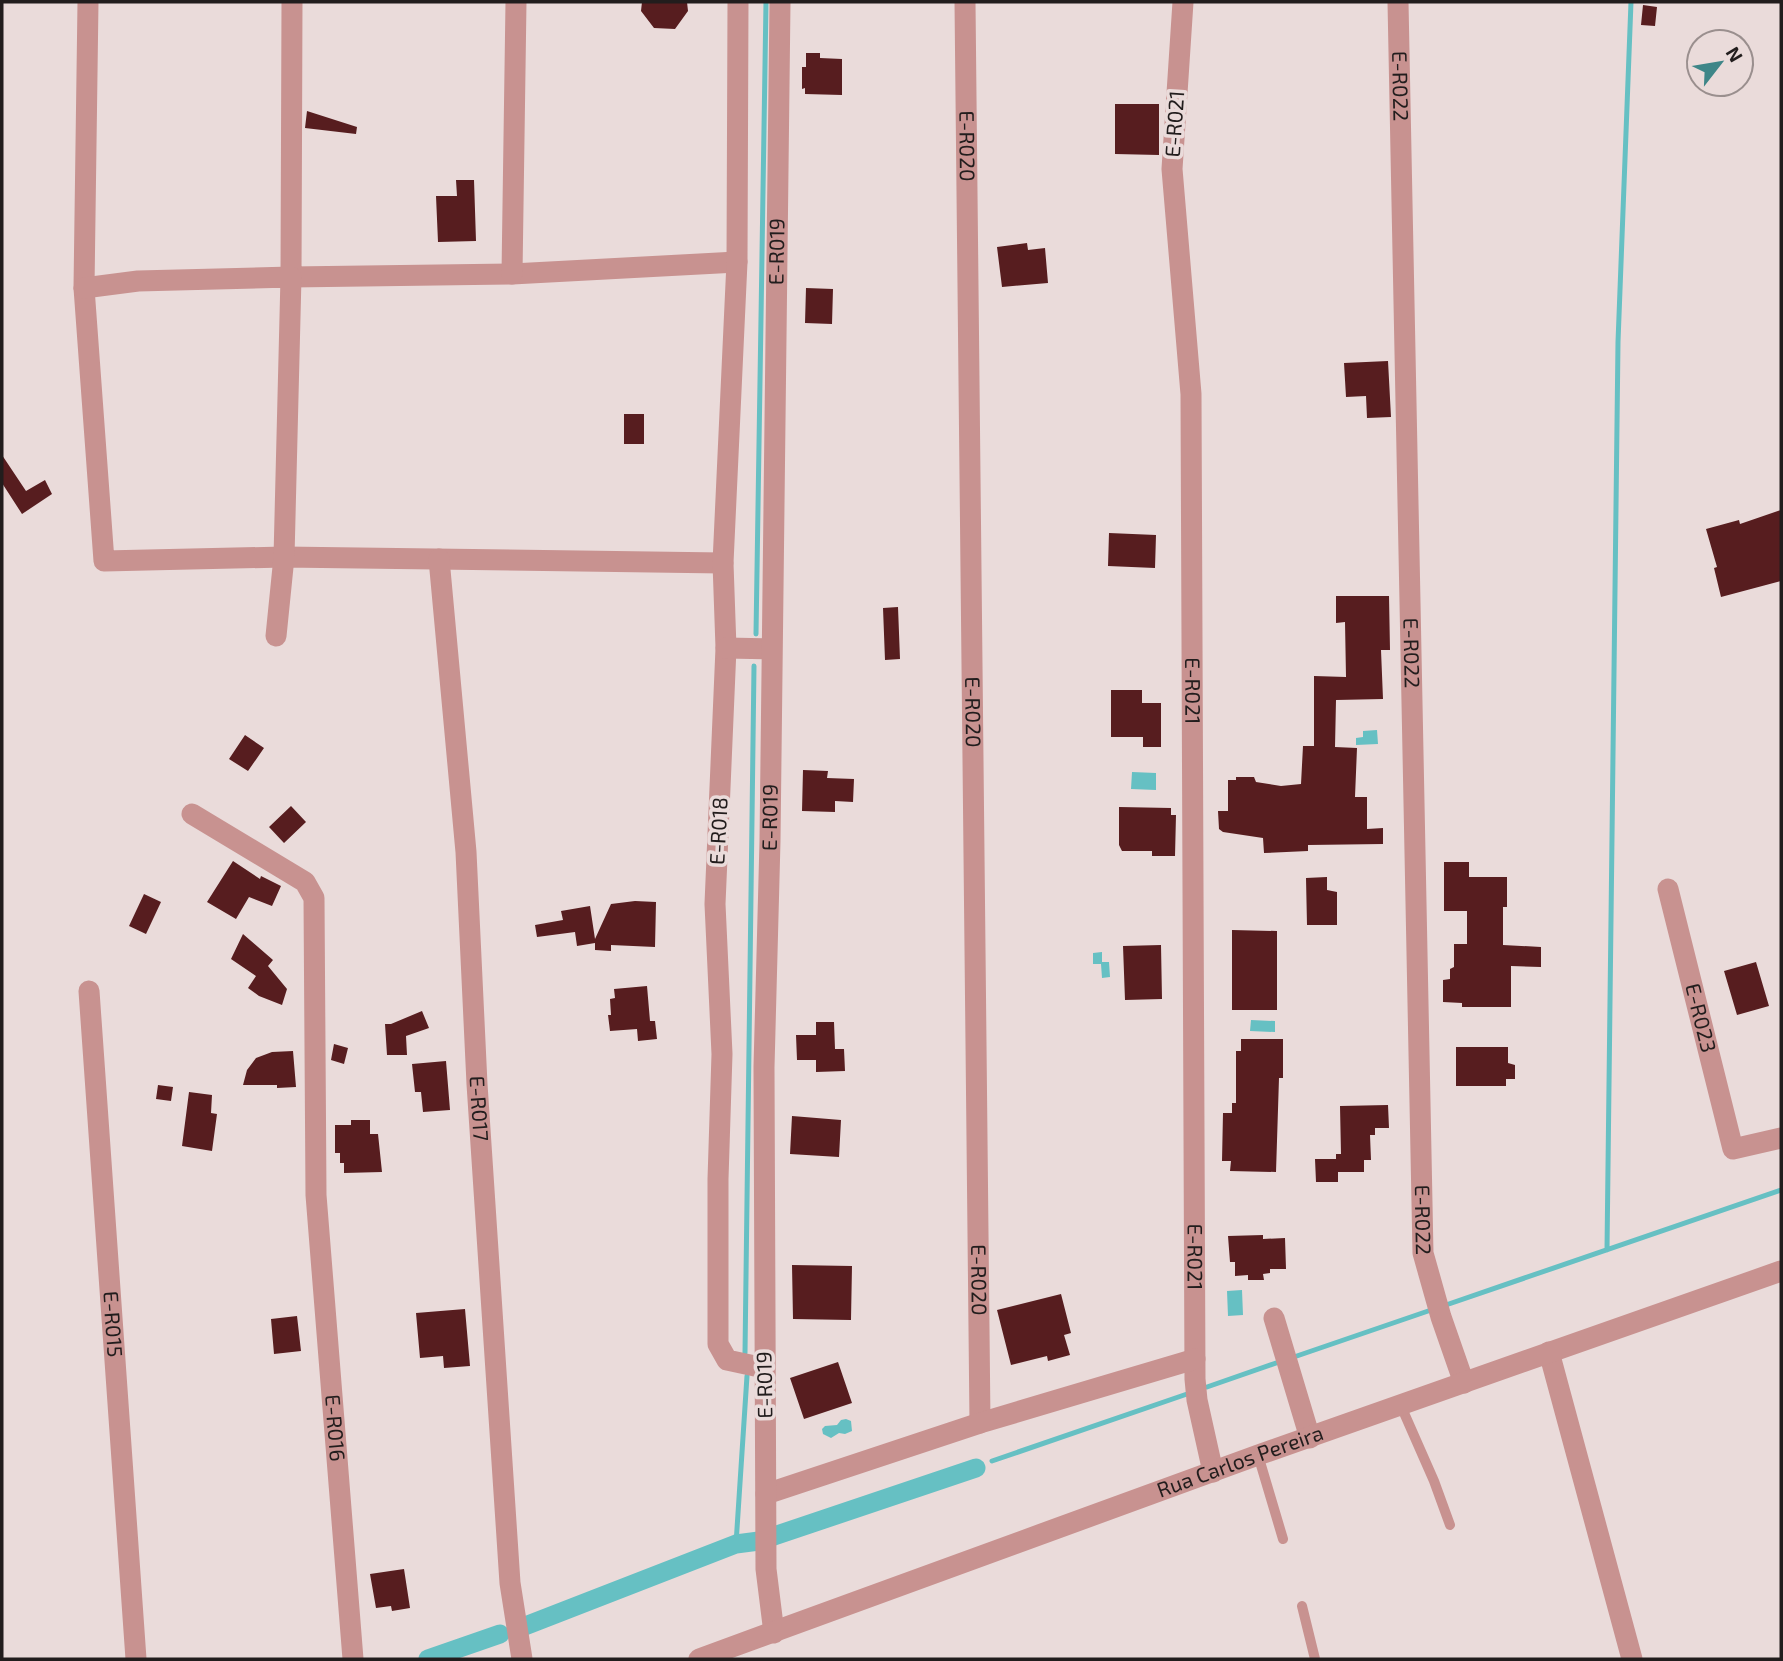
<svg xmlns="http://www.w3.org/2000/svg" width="1783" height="1661" viewBox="0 0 1783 1661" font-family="'Exo 2',sans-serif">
<rect width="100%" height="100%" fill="#eadbda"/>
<path fill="#66c0c3" d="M1377 730 1378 744 1356 745V738L1363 737V731Z
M1132 772 1156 773V790L1131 789Z
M1102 952V962H1109L1110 977 1102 978 1101 964H1093V953Z
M1251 1020 1275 1021V1032L1250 1031Z
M1242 1290 1243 1315 1228 1316 1227 1291Z
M846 1419 851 1421 852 1431 845 1434 839 1433 831 1438 823 1434 822 1429 825 1426 837 1425 841 1420Z"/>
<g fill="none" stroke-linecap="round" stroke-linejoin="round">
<path stroke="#66c0c3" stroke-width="5" d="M756 634 766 2
M1607 1250 1618 342 1631 2
M1443 1306 1781 1190
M745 1353 754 666
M1291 1358 1434 1309
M1207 1387 1282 1361
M992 1461 1190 1393
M736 1544 747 1376"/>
<path stroke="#66c0c3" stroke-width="19" d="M774 1536 976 1468
M525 1626 736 1544 759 1541
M428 1659 500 1634"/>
</g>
<path fill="#571d1f" d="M642 2H687L688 11 675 29 654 28 641 11Z
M1643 5 1657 7 1655 26 1641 25Z
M806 53H820V58L842 59V95L805 94V88L802 89V67H806Z
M1115 104H1159V155L1115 154Z
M307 111 357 127 356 134 305 128Z
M456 180H474L476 241 438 242 436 196H457Z
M1027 243 1028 250 1045 248 1048 283 1002 287 997 247Z
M806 288 833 289 832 324 805 323Z
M1388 361 1391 417 1367 418 1366 396 1346 397 1344 363Z
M624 414H644V444H624Z
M2 455 26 491 45 480 52 494 22 514 2 483Z
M1781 510V581L1721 597 1714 568 1717 567 1706 529 1739 520 1740 524Z
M1109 533 1156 535 1155 568 1108 566Z
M1336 596H1389L1390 650H1381L1383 699 1336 700 1335 747 1357 748 1355 797H1367V829L1383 828V844L1308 845V851L1264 853 1263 838 1223 832 1219 829 1218 811H1228V780H1236V777H1254L1256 782 1281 786 1301 784 1303 746H1314V676L1346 677 1345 622 1336 623Z
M898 607 900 659 885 660 883 608Z
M1111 690H1142V703H1161V747H1143V737H1111Z
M245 735 264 748 248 771 229 759Z
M803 770 828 771 827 778 854 779 853 802 835 801V812L802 811Z
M291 806 306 822 284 843 269 827Z
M1119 807 1171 808V815H1176L1175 856H1152V851H1122L1119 845Z
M233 861 260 879 261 876 281 886 272 906 249 897 236 919 207 902Z
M1444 862H1469V877H1507V907H1503V945L1541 947V967L1511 966V1007H1462V1003L1443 1002V980L1450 979V969L1454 967V944H1467V911H1444Z
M1327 877V890L1337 892V925H1307L1306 878Z
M144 894 161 902 146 934 129 926Z
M635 901 656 902 655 947 611 945V951L595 950V943L577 946 575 932 537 937 535 925 563 920 561 911 590 906 595 939 611 904Z
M1232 930 1277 931V1010H1232Z
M243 934 273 960 268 966 287 989 282 1005 259 996 248 988 256 976 231 959Z
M1161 945 1162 999 1125 1000 1123 946Z
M1756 962 1769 1006 1737 1015 1724 971Z
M647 986 650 1021H655L657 1039 638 1041 637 1029 610 1031 608 1015H611L610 999 615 998 614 989Z
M422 1011 429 1028 406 1036 407 1055H387L385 1024H391Z
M816 1022H834L835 1049H844L845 1071 816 1072V1060H797L796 1035H816Z
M1241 1039H1283V1078H1279L1276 1172 1230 1171 1231 1161H1222L1223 1113H1232V1103H1236V1051H1241Z
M334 1044 348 1048 344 1064 331 1060Z
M1456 1047H1508V1063L1515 1065V1079H1506V1086H1456Z
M293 1051 296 1087 277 1088V1085H243L247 1070 256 1058 272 1052Z
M446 1061 450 1110 423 1112 421 1092H415L412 1064Z
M158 1085 173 1087 171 1101 156 1099Z
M189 1092 212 1095 211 1113 217 1114 212 1151 182 1146Z
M1388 1105 1389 1128H1375V1135H1370L1371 1160H1364V1172H1338V1182H1316L1315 1159H1336V1154H1341L1340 1106Z
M792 1116 841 1120 839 1157 790 1154Z
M351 1120H370V1134H378L382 1172 344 1173V1163H340V1153H335V1125H351Z
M1263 1235V1239L1285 1238 1286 1269H1270V1273L1263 1274 1264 1280H1248V1275L1235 1276V1262H1230L1228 1236Z
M792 1265 852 1266 851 1320 793 1319Z
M1061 1294 1071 1333 1064 1335 1070 1355 1048 1361 1047 1356 1011 1365 997 1310Z
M465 1309 470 1366 444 1368 443 1356 420 1358 416 1313Z
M297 1316 301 1351 274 1354 271 1319Z
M838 1362 852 1403 804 1419 790 1378Z
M404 1569 410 1608 392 1611 391 1606 376 1608 370 1574Z"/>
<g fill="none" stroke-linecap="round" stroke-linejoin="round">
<path stroke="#c89290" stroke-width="10" d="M1401 1406 1434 1481 1450 1525
M1258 1455 1283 1539
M1302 1606 1315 1659"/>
<g stroke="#c89290" stroke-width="21">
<path d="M88 2 84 288 104 561 284 557 723 563"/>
<path d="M292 2 291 277 512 274 737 262"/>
<path d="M738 2 737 262 723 563 726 648 715 904 722 1054 718 1179V1344L727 1360 764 1368"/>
<path id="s1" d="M965 2 980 1423"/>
<path id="s2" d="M1183 2 1172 169 1191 394 1195 1379 1197 1400 1213 1472"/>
<path id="s3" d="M1398 2 1423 1253 1441 1317 1464 1383"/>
<path d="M512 274 516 2"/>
<path d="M84 288 138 281 291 277 284 557 276 636"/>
<path id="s4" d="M439 559 466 852 477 1084 510 1583 522 1659"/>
<path d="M726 648 771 649"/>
<path id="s5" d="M192 814 305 882 314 898 316 1195 353 1659"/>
<path id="s6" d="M1668 889 1733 1149 1781 1138"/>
<path id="s7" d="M89 991 136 1659"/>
<path d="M1274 1318 1310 1438"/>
<path d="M1549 1352 1632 1659"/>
<path d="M766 1494 980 1423 1195 1359"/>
<path id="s8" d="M774 1633 766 1569 764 1067 770 841 780 2"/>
</g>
<path stroke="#c89290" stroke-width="21" id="s9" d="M699 1659 1258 1455 1781 1271"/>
</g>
<g text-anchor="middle" stroke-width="7" stroke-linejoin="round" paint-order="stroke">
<g font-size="21" fill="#221d1d" stroke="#eadbda">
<text dy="7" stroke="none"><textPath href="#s3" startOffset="84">E-R022</textPath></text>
<text transform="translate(1175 124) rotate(-86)" y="7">E-R021</text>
<text dy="7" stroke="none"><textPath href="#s1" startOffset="144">E-R020</textPath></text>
<text dy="7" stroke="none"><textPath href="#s8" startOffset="1382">E-R019</textPath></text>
<text dy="7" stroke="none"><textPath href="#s3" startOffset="651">E-R022</textPath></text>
<text dy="7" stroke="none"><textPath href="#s2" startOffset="690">E-R021</textPath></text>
<text dy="7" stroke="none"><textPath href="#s1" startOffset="710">E-R020</textPath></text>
<text dy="7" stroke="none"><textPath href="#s8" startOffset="816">E-R019</textPath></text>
<text transform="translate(719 831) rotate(-87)" y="7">E-R018</text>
<text dy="7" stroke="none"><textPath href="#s6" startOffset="133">E-R023</textPath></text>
<text dy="7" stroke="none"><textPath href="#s4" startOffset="551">E-R017</textPath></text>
<text dy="7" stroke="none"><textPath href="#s3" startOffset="1218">E-R022</textPath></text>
<text dy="7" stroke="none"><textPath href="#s2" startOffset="1256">E-R021</textPath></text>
<text dy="7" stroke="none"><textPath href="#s1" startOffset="1278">E-R020</textPath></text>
<text dy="7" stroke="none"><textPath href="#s7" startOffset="334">E-R015</textPath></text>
<text transform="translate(765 1385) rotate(-91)" y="7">E-R019</text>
<text dy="7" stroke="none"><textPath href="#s5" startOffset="681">E-R016</textPath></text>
<text dy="7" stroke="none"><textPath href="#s9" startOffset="576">Rua Carlos Pereira</textPath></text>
</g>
</g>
<rect width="1783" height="1661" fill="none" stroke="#221d1d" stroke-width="7"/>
<g transform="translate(1720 63) rotate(59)"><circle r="33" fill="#eadbda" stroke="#9a8f8e" stroke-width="2"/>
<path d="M0-5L12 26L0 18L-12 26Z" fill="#3e8688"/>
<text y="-10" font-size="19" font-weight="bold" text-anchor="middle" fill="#221d1d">N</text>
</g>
</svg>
